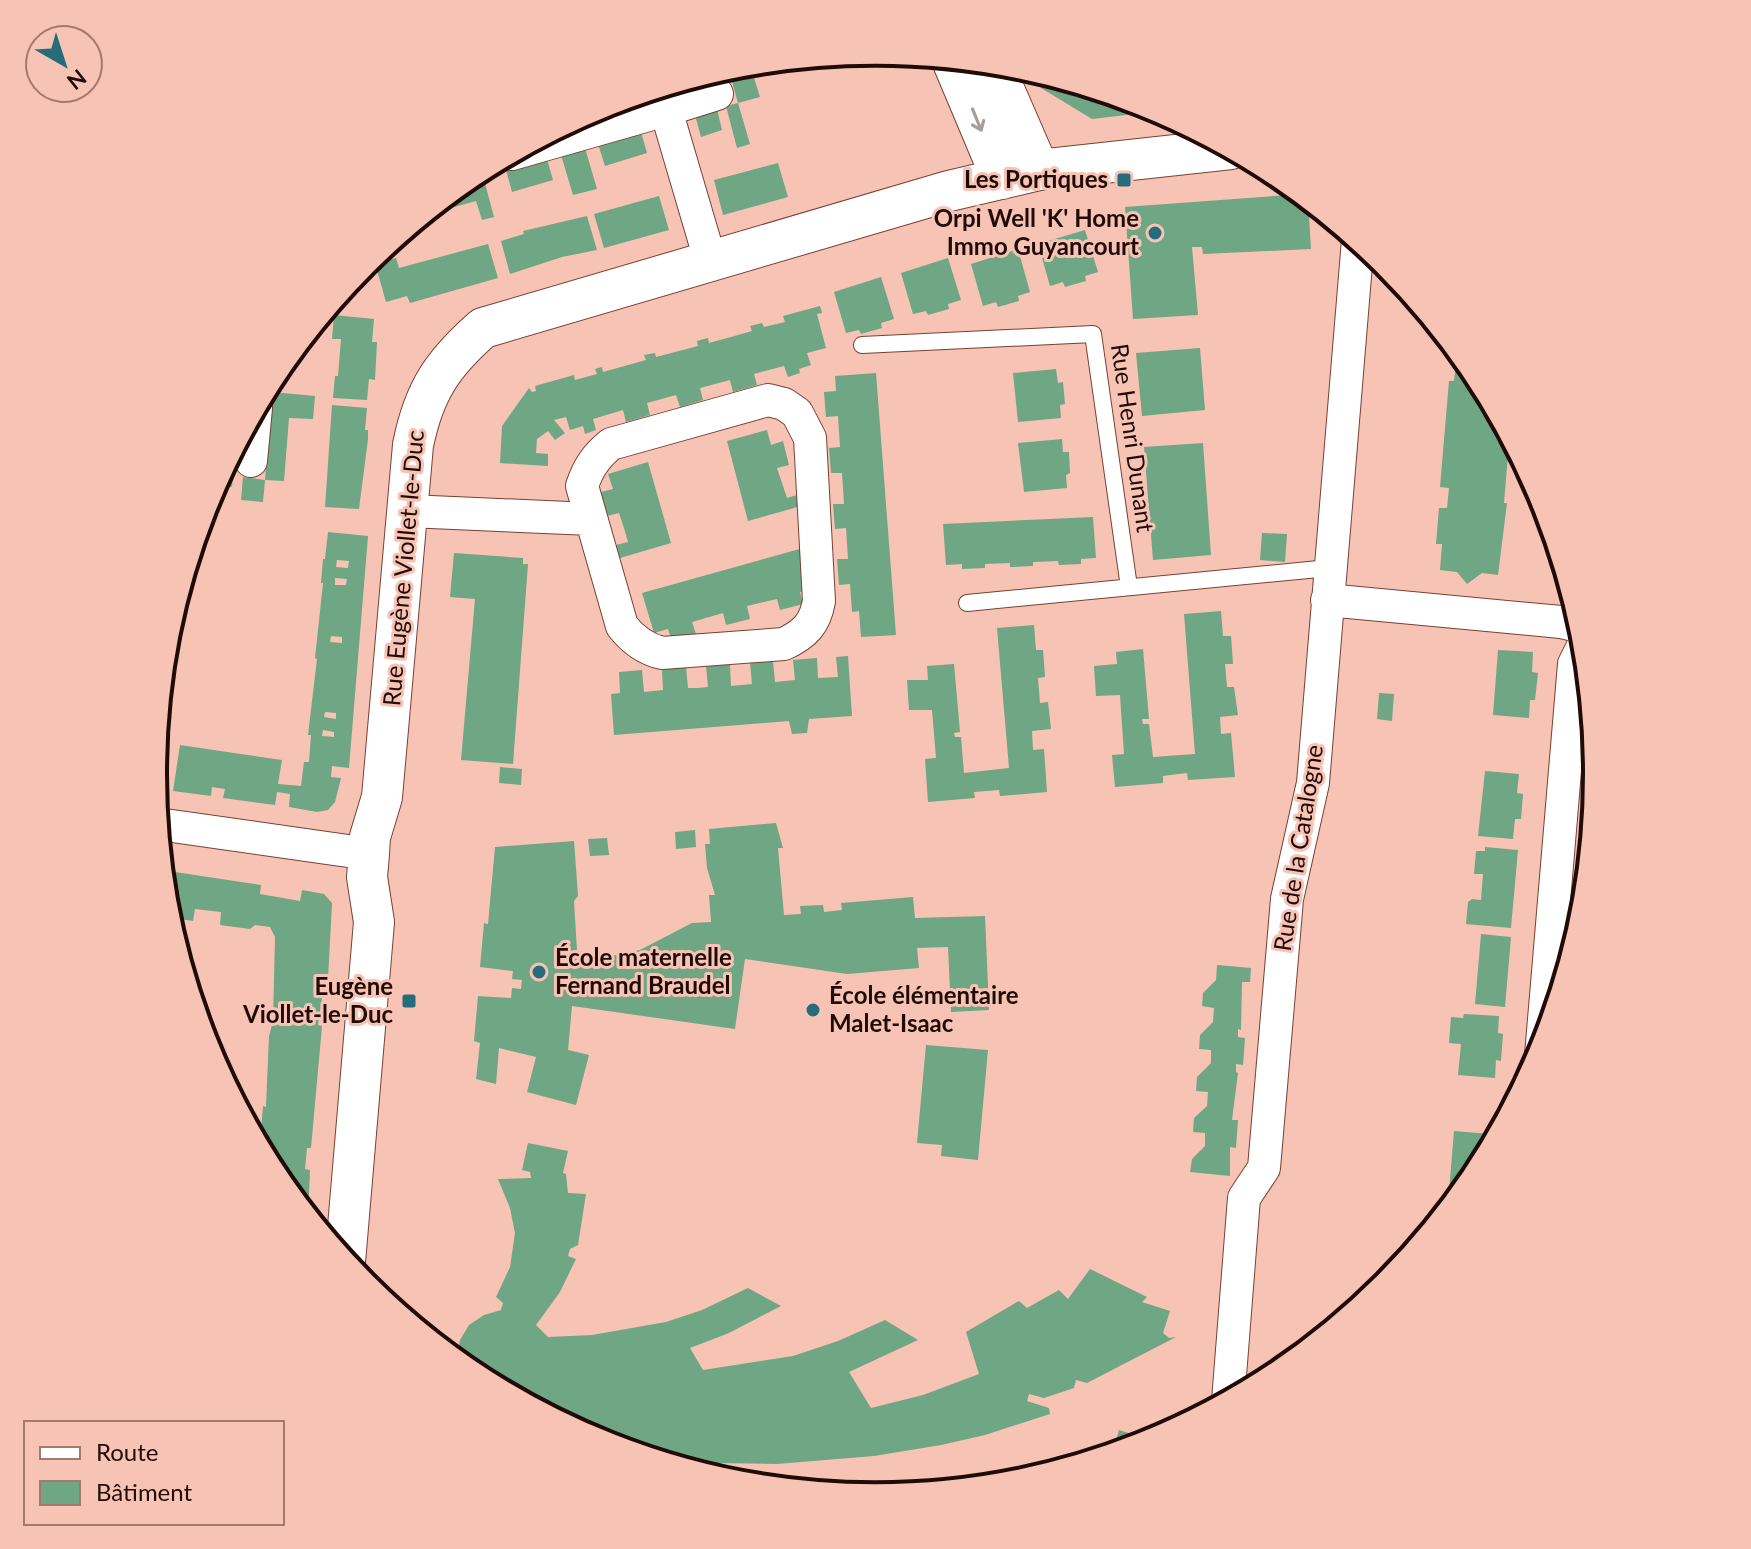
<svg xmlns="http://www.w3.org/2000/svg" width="1751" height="1549" viewBox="0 0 1751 1549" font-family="Lato,sans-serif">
<rect width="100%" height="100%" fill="#f7c3b5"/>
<path fill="#6fa683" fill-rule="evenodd" d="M750 65 760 97 738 103 729 71Z
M1035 72 1152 107 1160 111 1092 119 1041 88Z
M738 103 750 144 737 148 726 106Z
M717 109 722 130 701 137 695 115Z
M641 132 647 153 605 166 598 144Z
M585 148 597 189 573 195 561 155Z
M547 159 553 180 512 192 506 170Z
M778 163 788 197 723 215 714 180Z
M483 176 494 217 482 220 476 201 422 216 465 181Z
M1301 194 1308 200 1311 249 1203 254 1202 247H1192L1198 315 1133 319 1125 207Z
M659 196 669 230 604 248 594 214Z
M587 216 597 250 562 257 510 274 501 241 524 234 523 231Z
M1085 230 1098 272 1085 276 1086 281 1065 287 1063 282 1050 286 1038 244Z
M488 244 498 278 410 303 407 296 386 302 375 263 396 258 399 268Z
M1018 249 1030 292 1018 296 1019 301 998 307 996 302 983 306 971 264Z
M948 258 961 300 948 304 949 309 928 315 926 311 913 314 901 273Z
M881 277 894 319 881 323 882 328 861 334 859 330 846 333 834 292Z
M820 306 822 313 817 314 826 348 807 353 811 365 799 369 800 373 788 377 784 366 754 374 757 385 733 392 730 380 700 388 703 400 680 407 676 395 647 403 650 415 626 422 623 410 593 419 596 430 585 434 583 426 570 430 566 417 554 420 565 433 555 440 548 431 537 439 536 453 548 454V466L500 463 502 426 529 388 532 392 536 391 535 386 574 375 575 380 597 374 595 369 602 367 603 372 646 360 644 355 655 353 656 357 698 346 697 341 708 338 709 343 731 337 752 331 750 326 762 323 764 327 785 322 783 316Z
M334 315 374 319 372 342H377L375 380 369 379 367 400 333 398 335 376H338L341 339H332Z
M1451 343 1476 373 1512 440V444L1509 443 1504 503H1507L1498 575 1482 573 1467 584 1457 572 1440 570 1442 544H1436L1439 508H1447L1449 488 1440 487 1449 381H1454L1457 357 1450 356Z
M1200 348 1205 410 1142 416 1136 353Z
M294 349 293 372 277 370 290 355Z
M1056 369 1058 383 1063 382 1065 404 1060 405 1061 418 1018 422 1013 373Z
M876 373 896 635 861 637 859 611 852 612 850 584 839 585 837 559H848L846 528 835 529 833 504H844L843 488 842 473H831L829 448 840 447 838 416 826 417 824 392 836 391 835 376Z
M272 392 315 396 313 419 289 418 284 481 265 480Z
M332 405 367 408 365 430H368V439L359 509 325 507Z
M767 430 771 445 783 441 789 465 777 468 787 498 797 495 801 506 748 521 727 441Z
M1062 439 1063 452H1069L1070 473 1066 475 1067 488 1024 492 1018 443Z
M1203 443 1211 555 1153 560 1144 447Z
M236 445 232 487 215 485 233 452Z
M648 462 671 543 620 558 616 545 628 542 624 528 619 513 607 516 601 492 613 489 608 474Z
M243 477 265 480 263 502 241 500Z
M1093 517 1096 558 1081 559V564L1059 565 1058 561 1033 562V566L1010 567V563L985 564V568L962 569V564L946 565 943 524Z
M328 532 368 536 349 768 332 766 331 777 341 778 335 802 328 810 317 812 289 807 290 794 277 792 275 805 223 798 225 789 212 787 211 796 173 791 180 745 282 760 278 784 301 786 304 762H309L311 735H308L317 659 315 658 323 583H321L323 559H325ZM337 560 349 561 348 568 336 567ZM335 578 347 579 346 585H335ZM331 636 342 637V643L330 642ZM325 712 336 713V719L324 717ZM323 730 334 732V737L322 736Z
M1262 533 1287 534 1285 562 1260 560Z
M803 548 814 588 800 592 803 604 780 610 777 599 747 606 750 619 726 625 723 613 692 622 696 634 672 641 668 629 654 633 642 593Z
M454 553 523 558V564H528L513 764 461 760 475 599 450 597Z
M1221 611 1223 636H1231L1233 664H1225L1227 687H1234L1238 715 1220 717 1221 734 1231 733 1235 777 1188 780 1187 773 1163 776V783L1115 787 1112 755 1124 754 1120 695 1096 696 1094 666 1117 664 1116 652 1143 649 1149 719H1142L1143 724H1149L1153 757 1195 754 1184 614Z
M1034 625 1036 650H1043L1045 677 1038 678 1040 703 1048 702 1051 729 1032 731 1033 750 1044 749 1047 792 1000 796 999 790 987 791 974 792 975 798 928 802 925 759 936 758 932 710H909L907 680H928L927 666 954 664 960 732 954 733 955 737H961L964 773 1009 768 997 628Z
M1498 650 1533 652 1532 672 1538 673 1535 700H1530L1529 718 1493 715Z
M848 656 852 716 809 719 807 733 792 734 789 721 614 735 611 694 620 693 619 672 642 670 644 692 663 690 662 669 686 667 688 688H698L708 687 706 666 730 664 731 686 752 684 750 663 761 662 773 661 775 682 795 680 793 660 817 658 818 678 838 677 836 657Z
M1379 693 1394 694 1392 721 1377 719Z
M500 767 522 769 521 785 499 783Z
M1485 771 1519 774 1517 793 1523 794 1521 819H1515L1513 839 1478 836Z
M776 823 783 848H778L784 915 801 914 800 906 823 905 824 912 842 910 841 903 913 897 915 918 985 916 989 1010 951 1012 948 947 917 948 919 968 847 974 745 959 735 1029 572 1006 568 1050 589 1055 576 1105 527 1092 536 1057 499 1048 496 1084 476 1079 480 1043 474 1041 478 996 511 998 512 988 521 989 522 980 512 979 513 971 480 967 484 923 488 924 495 847 574 841 578 896 574 901 577 951 611 956 640 950 692 923 711 922 709 895H715L707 868 705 844H710L709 829Z
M695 830 696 847 676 849 675 832Z
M607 838 609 855 590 856 588 839Z
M1485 847 1518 850 1511 928 1466 924 1468 902 1472 899 1481 900 1483 874H1474L1476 851H1485Z
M162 870 261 885 260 894 300 901 302 890 324 894 332 903 328 979H325L318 1025 322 1026 311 1148H307L305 1169 310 1170 308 1216 275 1176 262 1152V1144H260L263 1106 266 1107 269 1036 273 1021 275 937 270 927 255 925 250 929 220 925 221 912 195 909 193 921 174 918 173 934 167 915Z
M1481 934 1511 937 1505 1007 1475 1004Z
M1217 965 1251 968 1250 982H1242L1241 1030 1238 1029V1037L1245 1038 1243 1065 1236 1064V1072L1238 1073 1232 1120H1238L1236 1148 1230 1147V1176L1190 1172 1192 1159 1205 1146V1133L1193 1132 1194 1118 1207 1106 1208 1092 1196 1091 1197 1077 1211 1063V1050L1199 1049 1200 1035 1213 1022 1214 1008 1202 1006 1203 993 1216 980Z
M1464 1014 1499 1016 1498 1033 1503 1034 1501 1061 1496 1060 1495 1078 1458 1075 1461 1044 1449 1043 1451 1017 1463 1018Z
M926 1045 988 1050 978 1160 941 1156 942 1145 917 1143Z
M1454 1131 1490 1134V1150L1476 1176 1462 1193 1449 1192Z
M528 1143 568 1151 563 1173 566 1174 568 1193 586 1194 578 1245 570 1249 568 1256 576 1259 560 1292 536 1325 548 1337 592 1335 666 1322 702 1310 748 1288 781 1306 729 1333 690 1348 703 1370 793 1356 838 1341 885 1320 918 1340 849 1372 871 1408 923 1395 979 1374 966 1332 1019 1301 1027 1308 1059 1290 1068 1299 1090 1269 1147 1297 1142 1302 1170 1311 1163 1333 1169 1338 1176 1337 1087 1383 1076 1380 1074 1388 1044 1398 1029 1394 1027 1401 1049 1408 1050 1414 985 1435 941 1445 874 1456 777 1464 718 1463 647 1457 599 1442 474 1375 456 1360 460 1340 469 1325 484 1315 501 1310 503 1303 496 1297 510 1267 515 1233 510 1208 498 1179 531 1178 530 1172 522 1170Z
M1356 1297 1371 1298 1355 1311Z
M1119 1430 1132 1434 1154 1441 1112 1454Z"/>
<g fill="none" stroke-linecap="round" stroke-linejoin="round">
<g stroke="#764133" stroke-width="18">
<path id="service" d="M862 345 1093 334 1129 587
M967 603 1329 568"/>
</g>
<g stroke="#764133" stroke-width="34">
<path id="minor" d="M666 110 717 94
M512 154 666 110 711 263
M768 400 784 404 797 413 810 438 819 601C815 624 805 634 784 644L662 653C645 649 633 640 622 626L582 486C588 468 596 456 611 444Z
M251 461 256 408
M408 511 591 519
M1327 600 1561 622 1582 627
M158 824 369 854
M1541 1055 1574 664 1585 642
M1228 1401 1244 1198 1264 1168 1287 899 1313 783 1358 240"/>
</g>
<g stroke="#764133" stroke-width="42">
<path id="tertiary" d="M952 60 1002 179
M993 64 1039 170
M345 1262 374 922 367 877 369 854 370 837 382 797 413 445C424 391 442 364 483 328L949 191 1039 170 1231 149"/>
</g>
<use href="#service" stroke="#fff" stroke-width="16"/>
<use href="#minor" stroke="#fff" stroke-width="32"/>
<use href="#tertiary" stroke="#fff" stroke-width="40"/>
</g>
<defs><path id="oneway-shaft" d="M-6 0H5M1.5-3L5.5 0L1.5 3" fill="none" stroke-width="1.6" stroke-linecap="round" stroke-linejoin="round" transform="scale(2)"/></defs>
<use stroke="#a69d9b" href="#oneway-shaft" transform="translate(977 120) rotate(68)"/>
<g fill="#266c7b" stroke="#f7c3b5" stroke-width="3">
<rect x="1116" y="172" width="16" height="16" rx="4"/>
<circle cx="1155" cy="233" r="8"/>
<circle cx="539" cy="972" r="8"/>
<rect x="401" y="993" width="16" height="16" rx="4"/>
<circle cx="813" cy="1010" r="8"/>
</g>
<g text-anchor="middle" stroke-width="6" stroke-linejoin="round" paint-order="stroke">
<g font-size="24" font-weight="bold" fill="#200b06" stroke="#f7c3b5" text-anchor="end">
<text x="1108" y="188">Les Portiques</text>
<text x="1139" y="227">Orpi Well 'K' Home<tspan x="1139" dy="28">Immo Guyancourt</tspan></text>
<text x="555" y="966" text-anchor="start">École maternelle<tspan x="555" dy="28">Fernand Braudel</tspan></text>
<text x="393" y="995">Eugène<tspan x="393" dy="28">Viollet-le-Duc</tspan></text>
<text x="829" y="1004" text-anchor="start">École élémentaire<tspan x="829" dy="28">Malet-Isaac</tspan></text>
</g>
<g font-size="24" fill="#200b06" stroke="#f7c3b5">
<text transform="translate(1132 438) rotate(82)" y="8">Rue Henri Dunant</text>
<text transform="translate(404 568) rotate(-85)" y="8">Rue Eugène Viollet-le-Duc</text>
<text transform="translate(1299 848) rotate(-81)" y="8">Rue de la Catalogne</text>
</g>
</g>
<path d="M0 0H1751V1549H0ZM167 774a708 708 0 1 1 1416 0a708 708 0 1 1-1416 0Z" fill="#f7c3b5" fill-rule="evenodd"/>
<path fill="none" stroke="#200b06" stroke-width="4" d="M167 774a708 708 0 1 1 1416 0a708 708 0 1 1-1416 0Z"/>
<rect x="24" y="1421" width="260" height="104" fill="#f7c3b5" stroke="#a1796f" stroke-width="2"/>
<rect x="40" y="1447" width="40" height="12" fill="#ffffff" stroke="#a1796f" stroke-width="2"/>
<text x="96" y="1461" font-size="24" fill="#200b06">Route</text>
<rect x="40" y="1481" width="40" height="24" fill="#6fa683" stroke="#a1796f" stroke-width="2"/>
<text x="96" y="1501" font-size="24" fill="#200b06">Bâtiment</text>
<g transform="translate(64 64) rotate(141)"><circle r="38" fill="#f7c3b5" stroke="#a1796f" stroke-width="2"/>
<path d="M0-6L14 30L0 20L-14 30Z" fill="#266c7b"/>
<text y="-12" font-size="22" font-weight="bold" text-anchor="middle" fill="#200b06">N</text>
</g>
</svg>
